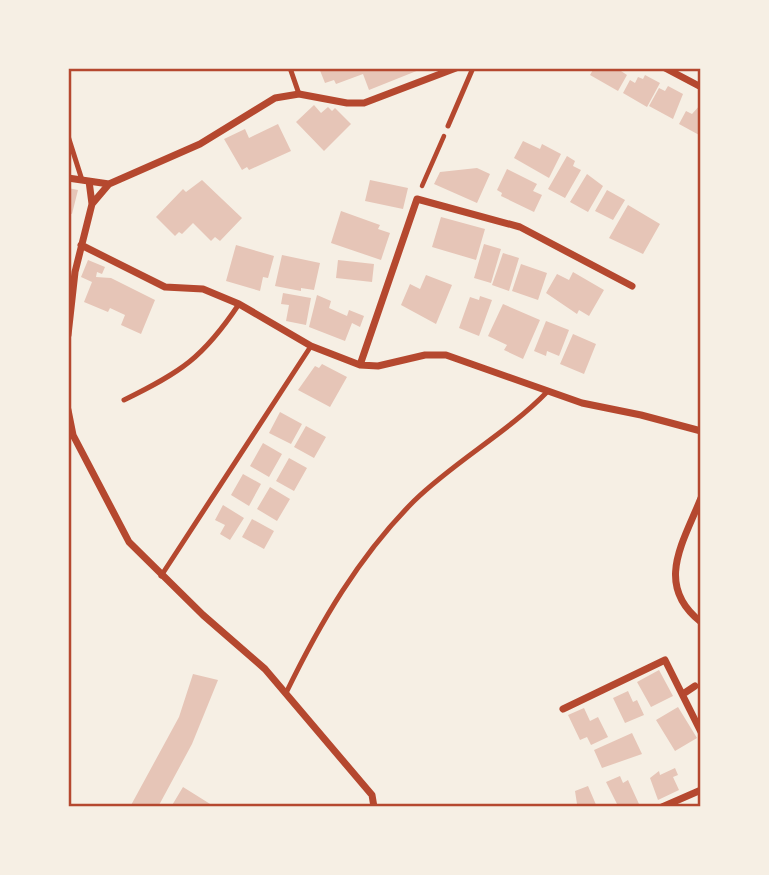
<svg xmlns="http://www.w3.org/2000/svg" width="769" height="875" viewBox="0 0 769 875" font-family="'Open Sans',sans-serif">
<rect width="100%" height="100%" fill="#f6efe4"/>
<path fill="#e6c5b7" d="M319 68H424L369 90 363 74 336 84 334 80 325 83Z
M594 68H623L621 71 627 75 618 91 590 75Z
M645 75 660 83 647 107 623 93 630 80 635 83 638 77 643 79Z
M668 86 683 94 673 119 649 106 659 88 665 91Z
M701 104V136L679 124 686 111 692 114Z
M314 105 321 113 328 107 332 111 335 108 351 124 324 151 296 122Z
M278 124 291 151 249 170 247 167 242 170 224 139 245 129 249 138Z
M523 141 540 149 542 144 561 154 549 178 514 158Z
M567 156 575 161 573 166 581 170 565 198 548 189Z
M477 168 490 174 477 203 434 184 440 172Z
M507 169 537 184 533 191 542 195 534 212 501 196 502 193 497 190Z
M587 174 603 186 588 212 570 202Z
M202 180 242 218 220 241 215 237 211 241 193 223 182 234 179 232 175 236 156 217 183 189 186 192Z
M370 180 408 188 403 209 365 201Z
M68 188 78 190 72 214 68 213Z
M607 190 625 200 613 220 595 211Z
M628 205 660 224 643 254 609 238Z
M341 211 380 225 378 229 390 233 381 260 331 243Z
M441 217 485 229 476 260 432 247Z
M484 244 501 249 491 283 474 278Z
M236 245 274 256 268 278 263 277 260 291 226 281Z
M503 253 519 258 509 291 492 285Z
M282 255 320 263 314 290 301 288V291L275 286Z
M88 260 105 267 102 274 97 272 96 277 111 278 155 300 141 334 121 325 125 315 110 308 108 312 84 302 92 282 81 277Z
M338 260 374 264 372 282 336 278Z
M521 264 547 273 538 300 512 291Z
M573 272 604 290 589 316 579 310 577 314 546 293 557 274 569 280Z
M426 275 452 285 436 324 401 305 410 284 420 289Z
M283 293 311 298 306 325 286 321 289 305 281 304Z
M317 295 331 301 329 308 347 316 349 310 364 316 360 327 352 323 345 341 309 327Z
M480 296 492 300 479 336 459 328 470 297 479 300Z
M503 304 540 320 523 359 504 350 507 345 488 336Z
M546 321 569 330 559 356 547 351 546 356 534 351Z
M573 334 596 344 584 374 560 364Z
M322 364 347 377 330 407 298 390 315 366 319 368Z
M280 412 302 424 291 444 269 433Z
M306 426 326 437 314 458 294 447Z
M263 443 282 454 269 477 250 466Z
M289 458 307 468 294 491 276 481Z
M243 474 261 484 249 506 231 495Z
M270 487 290 499 277 521 257 509Z
M223 505 244 518 230 540 220 534 225 525 215 520Z
M252 519 274 531 264 549 242 537Z
M659 670 673 696 651 707 637 682Z
M193 674 218 680 192 744 158 807H130L179 717Z
M628 691 633 702 637 700 644 715 625 723 613 698Z
M678 707 697 738 675 751 656 720Z
M584 708 590 721 598 717 608 737 591 745 587 737 580 740 568 715Z
M632 733 642 754 602 768 594 750Z
M675 768 678 775 673 777 679 790 658 800 650 778 659 771 660 775Z
M620 776 623 783 628 780 639 804 633 807 617 804 606 782Z
M588 786 597 807H570L577 804 575 791Z
M183 787 215 807H171Z"/>
<g fill="none" stroke-linecap="round" stroke-linejoin="round">
<path stroke="#b5482f" stroke-width="4.5" d="M422 186 444 136"/>
<path stroke="#b5482f" stroke-width="5" d="M290 68 299 94
M448 126 473 68
M68 136 82 180
M124 400C181 372 203 358 239 304
M161 576 311 346
M286 693C320 623 359 556 414 501 455 461 507 433 547 392"/>
<path stroke="#b5482f" stroke-width="7" d="M665 68 701 87
M68 178 109 184 200 144 275 98 299 94 347 103H364L456 68
M92 204 109 184
M81 245 165 287 203 289 239 304 311 346 360 365 378 366 425 355H446L582 403 641 415 701 431
M68 335 75 272 92 204 89 181
M360 365 417 199 520 227 632 286
M68 410 73 435
M68 432 73 435 129 542 203 615 265 669 372 795 374 807
M701 498C683 543 654 585 701 622
M683 694 695 686
M563 709 665 660 701 732
M662 807 701 790"/>
</g>
<rect width="769" height="875" fill="none" stroke="#f6efe4" stroke-width="140"/>
<rect x="70" y="70" width="629" height="735" fill="none" stroke="#b5482f" stroke-width="2.5"/>
</svg>
